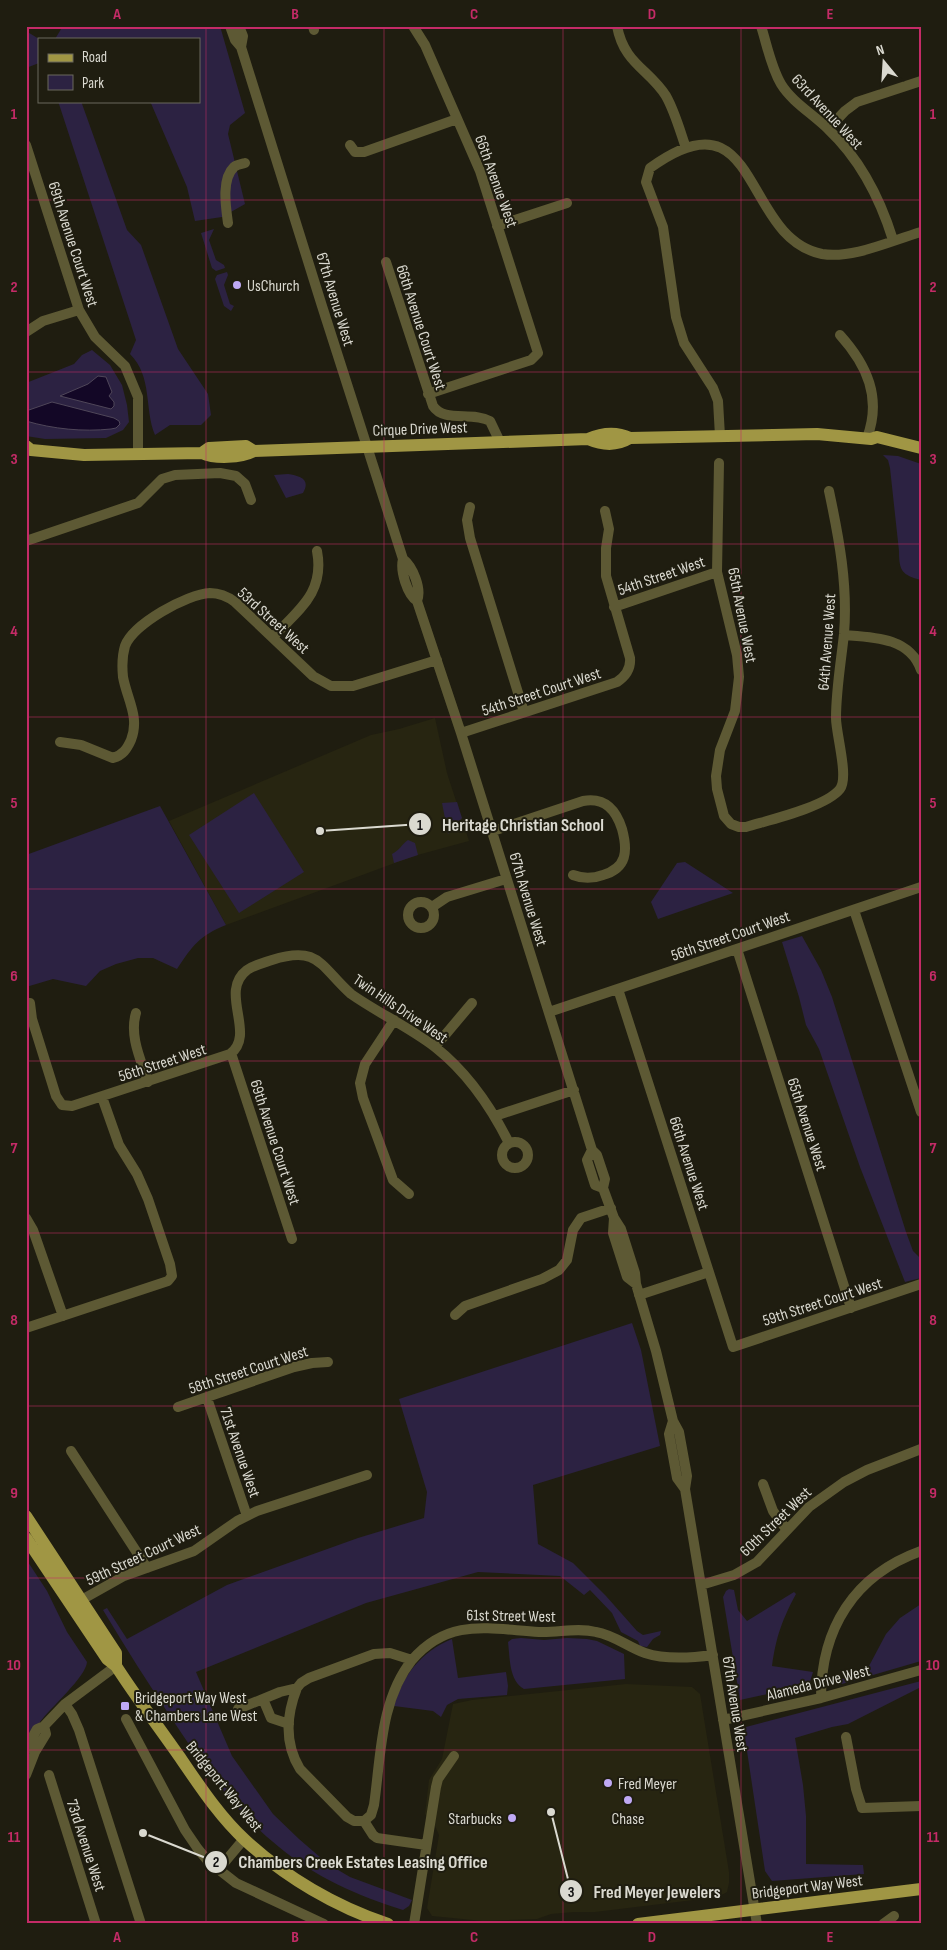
<svg xmlns="http://www.w3.org/2000/svg" width="947" height="1950" viewBox="0 0 947 1950" font-family="'Sofia Sans Condensed',sans-serif">
<rect width="100%" height="100%" fill="#1f1d10"/>
<path fill="#272511" d="M435 718 447 773 469 841 414 856 226 925 169 821 371 735 399 729Z
M626 1684 692 1687 700 1694 729 1872V1883L727 1892 718 1897 595 1912H574L551 1914 537 1919 483 1921 432 1916 427 1908 439 1835 435 1826 425 1814 429 1780 442 1759 453 1704 472 1700Z"/>
<path fill="#2c2242" d="M63 26H220L245 113 230 125 228 134 245 204 222 217 195 221 187 187 150 101H199V39H55Z
M26 31 39 39V63L26 68Z
M58 101H81L127 230 141 245 178 349 208 394 211 415 201 425H170L155 435C144 409 153 377 130 354L136 340Z
M214 229 209 240 216 260 224 265 225 268 216 271 212 268 201 233Z
M227 272 228 275 224 285 230 304 234 306 231 311 224 306 215 279 217 275Z
M92 350 110 365 122 385 127 405 129 422 123 430 106 438 45 439 26 436V383L74 364 82 355Z
M883 455 898 456 921 464V580C902 575 899 571 899 551L890 468 888 460Z
M288 474C300 476 311 479 303 493L286 498 274 475Z
M254 793 304 872 239 913 189 835Z
M457 802 462 818 448 834 442 803Z
M160 806 226 925C199 936 193 945 177 969L153 958H138L116 964 100 971 86 986 53 979 26 987V855Z
M408 840 415 843 418 855 394 863 392 854C401 849 400 846 408 840Z
M685 862 733 893 658 919 651 902 677 863Z
M802 936 821 970 832 997 906 1232 913 1251 921 1259V1278L905 1282 860 1167 819 1049 806 1025 799 997 782 942Z
M632 1323 641 1350 660 1446 533 1485 538 1544 573 1563 606 1596 637 1631 643 1635 661 1631 660 1635 653 1639 647 1647 640 1646 638 1641 621 1632 612 1613 590 1590 584 1595 560 1576 478 1572 366 1603 196 1672 232 1756 273 1814 299 1839 328 1864 350 1877 412 1900 409 1906 403 1910C358 1896 315 1877 279 1847 235 1812 203 1766 172 1719 148 1683 125 1647 103 1610L107 1608 127 1639 227 1585 358 1538 424 1518 427 1492 399 1399Z
M26 1559 47 1591 67 1632 87 1662C86 1677 50 1708 40 1722 35 1728 31 1735 26 1742Z
M729 1589 734 1590 738 1610 747 1621 794 1592 796 1594C782 1620 776 1637 772 1666L813 1672 809 1685 740 1700 723 1597 726 1591Z
M921 1604V1661L842 1684 832 1683 863 1671 869 1666 886 1634 900 1618Z
M521 1638 544 1640 567 1638 587 1639 597 1641 624 1654 625 1679 524 1689C509 1681 510 1658 508 1642L512 1639Z
M452 1639 458 1678 506 1672 508 1686 507 1695 458 1699 447 1705 441 1717 433 1711 394 1706C403 1675 421 1652 452 1639Z
M921 1681V1687L917 1689 848 1724 832 1727 795 1738 803 1785 806 1816V1864L863 1865 864 1874 772 1881 765 1871 744 1731 746 1727Z"/>
<path fill="#130726" stroke="#4f4659" d="M98 376 106 377 112 392 109 396 114 402V406L111 409 60 396 88 384Z
M52 402 114 418 119 421 120 424 116 428 111 429C83 432 53 429 26 421V411Z"/>
<g fill="none" stroke-linecap="round" stroke-linejoin="round">
<path stroke="#5d5934" stroke-width="10" d="M230 26 235 40 241 47 322 306 403 559C413 567 422 589 417 601
M239 26 243 36 241 47
M313 26 314 30
M413 26 425 45 480 171 538 353 531 360 428 394
M617 26C624 64 649 69 666 96 675 112 680 131 686 148
M761 26C767 45 771 67 781 84 792 102 813 114 828 129 860 159 880 198 893 240
M828 129 845 111 857 102 921 81
M26 145 79 310 95 337 125 366 138 397V455
M350 145 355 152H364L457 119
M228 223C226 208 221 179 234 167 236 165 241 164 245 163
M497 226 567 203
M386 262 433 406C444 423 472 411 490 421L500 442
M26 332 43 321 79 310
M840 335C867 365 882 398 867 438
M720 436 718 401 713 388 684 343 676 317 663 227 646 182 650 168C761 87 741 238 822 254 853 259 890 241 921 232
M719 463 717 572 737 655 739 677 735 711 720 750 716 776 717 789 724 816 731 824 739 827H746C769 820 826 807 840 789 849 777 836 734 836 718 836 690 841 662 844 634 848 585 839 538 829 491
M470 507 467 520 470 538 524 712
M26 541 138 503 162 479 175 475 220 473 236 476 245 484 251 500
M403 559C400 571 407 594 417 601L461 733 592 1150 597 1155 605 1179 603 1188 614 1218 621 1229 635 1273 636 1284 656 1351 673 1421 679 1432 687 1476 685 1489 757 1924
M614 607 717 572
M844 635C872 637 910 637 921 670
M273 637C298 610 325 593 317 551
M461 733 617 682C626 676 631 669 630 658L606 576V548L609 529 605 511
M60 742 81 745 113 758C123 755 127 749 131 740 140 717 127 699 123 677 122 667 122 656 125 646 133 624 187 594 210 593 220 593 227 596 235 602L313 676 331 686H353L437 660
M493 831 583 801C605 797 616 810 622 829 628 851 627 868 603 875 592 879 583 879 573 875
M408 915a13 13 0 1 1 26 0a13 13 0 1 1-26 0Z
M432 907 447 897 506 879
M854 910 921 1112
M737 949 851 1308
M618 989 733 1347 921 1284
M30 1003 32 1019 56 1096 62 1105 72 1106 230 1054C257 1034 218 992 247 970 254 965 263 963 272 960 319 945 320 966 351 994 378 1013 409 1027 435 1047 468 1073 491 1107 509 1143
M549 1012 921 887
M136 1013C129 1036 141 1060 148 1082
M394 1020 365 1064 360 1083 363 1098 393 1180 409 1194
M435 1047 472 1003
M231 1053 292 1239
M495 1116 574 1090
M502 1155a13 13 0 1 1 26 0a13 13 0 1 1-26 0Z
M592 1150 587 1160 595 1185 603 1188
M26 1218 33 1230 63 1316
M614 1218 613 1233 627 1277 636 1284
M639 1295 709 1272
M455 1315 465 1306 542 1279 559 1270 567 1260 573 1230 581 1218 611 1208
M26 1328 168 1281 172 1276 170 1264 148 1199 137 1174 119 1145 102 1097
M207 1398 247 1516
M178 1407 294 1367 312 1363 328 1362
M673 1421 669 1434 677 1478 685 1489
M71 1451 147 1568
M763 1484 773 1511 786 1529
M701 1585 734 1575 757 1562 809 1507 844 1482 867 1470 921 1449
M76 1603 124 1576 194 1551 237 1521 257 1511 367 1475
M297 1688C286 1716 284 1743 300 1769L347 1817 354 1821H364
M821 1698C821 1629 854 1575 921 1551
M263 1699 271 1718 289 1724
M65 1704 72 1714 79 1730 141 1924
M238 1709 280 1692 297 1688 301 1683 309 1678 374 1654 390 1653 412 1660C449 1617 489 1629 539 1632 558 1633 577 1627 596 1632 614 1635 628 1647 645 1653 666 1660 691 1658 713 1655
M126 1719 185 1830 198 1849 208 1861 236 1883 324 1924
M723 1720 821 1698 921 1670
M846 1737 856 1789 862 1808 921 1806
M26 1749 37 1729 44 1726 65 1704 116 1666
M26 1775 35 1752 46 1734 44 1726
M49 1775 96 1924
M364 1821 371 1815 374 1805C381 1756 380 1700 412 1660
M364 1821 373 1835 377 1838 426 1845
M218 1870 244 1839
M414 1924 436 1787 438 1779 454 1756
M883 1924 894 1916"/>
<path stroke="#a09644" stroke-width="12" d="M588 439C602 445 617 446 630 438
M26 446 31 450 84 455 202 453C215 459 241 458 254 451L588 439C602 433 617 432 630 438L817 434 871 439 877 437 921 448
M202 453 209 448 246 446 254 451
M26 1516 116 1653V1666
M26 1538 107 1659 116 1666C136 1697 158 1726 179 1756 199 1785 219 1816 245 1840 285 1877 336 1907 388 1924
M638 1924 921 1889"/>
</g>
<path fill="none" stroke="#c42b67" stroke-width="1" stroke-opacity="0.55" d="M206 26V1924M384 26V1924M563 26V1924M741 26V1924M26 200H921M26 372H921M26 544H921M26 717H921M26 889H921M26 1061H921M26 1233H921M26 1406H921M26 1578H921M26 1750H921"/>
<g fill="#bfa9f4" stroke="#1f1d10" stroke-width="2">
<circle cx="237" cy="285" r="5"/>
<rect x="120" y="1701" width="10" height="10" rx="2.5"/>
<circle cx="608" cy="1783" r="5"/>
<circle cx="628" cy="1800" r="5"/>
<circle cx="512" cy="1818" r="5"/>
</g>
<g text-anchor="middle" stroke-width="4" stroke-linejoin="round" paint-order="stroke">
<g font-size="16" fill="#dad9d0" stroke="#1f1d10">
<text transform="translate(828 111) rotate(47)" y="6">63rd Avenue West</text>
<text transform="translate(497 181) rotate(70)" y="6">66th Avenue West</text>
<text transform="translate(74 244) rotate(72)" y="6">69th Avenue Court West</text>
<text transform="translate(336 299) rotate(73)" y="6">67th Avenue West</text>
<text transform="translate(422 327) rotate(72)" y="6">66th Avenue Court West</text>
<text transform="translate(420 428) rotate(-2)" y="6">Cirque Drive West</text>
<text transform="translate(661 575) rotate(-19)" y="6">54th Street West</text>
<text transform="translate(743 615) rotate(79)" y="6">65th Avenue West</text>
<text transform="translate(274 620) rotate(42)" y="6">53rd Street West</text>
<text transform="translate(826 642) rotate(-86)" y="6">64th Avenue West</text>
<text transform="translate(541 691) rotate(-18)" y="6">54th Street Court West</text>
<text transform="translate(529 899) rotate(73)" y="6">67th Avenue West</text>
<text transform="translate(730 935) rotate(-19)" y="6">56th Street Court West</text>
<text transform="translate(401 1008) rotate(34)" y="6">Twin Hills Drive West</text>
<text transform="translate(162 1062) rotate(-18)" y="6">56th Street West</text>
<text transform="translate(808 1124) rotate(72)" y="6">65th Avenue West</text>
<text transform="translate(276 1142) rotate(72)" y="6">69th Avenue Court West</text>
<text transform="translate(690 1163) rotate(72)" y="6">66th Avenue West</text>
<text transform="translate(822 1301) rotate(-18)" y="6">59th Street Court West</text>
<text transform="translate(248 1369) rotate(-18)" y="6">58th Street Court West</text>
<text transform="translate(241 1452) rotate(71)" y="6">71st Avenue West</text>
<text transform="translate(775 1521) rotate(-44)" y="6">60th Street West</text>
<text transform="translate(143 1554) rotate(-25)" y="6">59th Street Court West</text>
<text transform="translate(511 1615) rotate(1)" y="6">61st Street West</text>
<text transform="translate(818 1682) rotate(-14)" y="6">Alameda Drive West</text>
<text transform="translate(736 1704) rotate(81)" y="6">67th Avenue West</text>
<text transform="translate(225 1786) rotate(51)" y="6">Bridgeport Way West</text>
<text transform="translate(87 1845) rotate(72)" y="6">73rd Avenue West</text>
<text transform="translate(807 1886) rotate(-7)" y="6">Bridgeport Way West</text>
</g>
<g font-size="16" fill="#dad9d0" stroke="#1f1d10" text-anchor="start">
<text x="247" y="291">UsChurch</text>
<text x="135" y="1703">Bridgeport Way West<tspan x="135" dy="18">&amp; Chambers Lane West</tspan></text>
<text x="618" y="1789">Fred Meyer</text>
<text x="502" y="1824" text-anchor="end">Starbucks</text>
<text x="628" y="1824" text-anchor="middle">Chase</text>
</g>
</g>
<path fill="none" stroke="#dad9d0" stroke-width="2" d="M320 831L420 824M143 1833L216 1862M551 1812L571 1891"/>
<g fill="#dad9d0" stroke="#1f1d10" stroke-width="2">
<circle cx="320" cy="831" r="5"/>
<circle cx="143" cy="1833" r="5"/>
<circle cx="551" cy="1812" r="5"/>
<circle cx="420" cy="824" r="12"/>
<circle cx="216" cy="1862" r="12"/>
<circle cx="571" cy="1891" r="12"/>
</g>
<g font-size="15" text-anchor="middle" font-weight="bold" fill="#111">
<text x="420" y="830">1</text>
<text x="216" y="1867">2</text>
<text x="571" y="1897">3</text>
</g>
<g font-size="18" text-anchor="middle" font-weight="bold" fill="#dad9d0" stroke="#1f1d10" stroke-width="4" stroke-linejoin="round" paint-order="stroke">
<text x="523" y="831">Heritage Christian School</text>
<text x="363" y="1868">Chambers Creek Estates Leasing Office</text>
<text x="657" y="1898">Fred Meyer Jewelers</text>
</g>
<rect width="947" height="1950" fill="none" stroke="#1f1d10" stroke-width="55"/>
<rect x="38" y="38" width="162" height="65" fill="#1f1d10" stroke="#6a685d"/>
<rect x="48" y="54" width="25" height="8" fill="#a09644" stroke="#6a685d"/>
<text x="82" y="62" font-size="15" fill="#dad9d0">Road</text>
<rect x="48" y="75" width="25" height="15" fill="#2c2242" stroke="#6a685d"/>
<text x="82" y="88" font-size="15" fill="#dad9d0">Park</text>
<g transform="translate(884 62) rotate(342)" stroke="#1f1d10" stroke-width="4" paint-order="stroke">
<path d="M0-4L9 19L0 12L-9 19Z" fill="#dad9d0"/>
<text y="-8" font-size="14" font-weight="bold" text-anchor="middle" fill="#dad9d0">N</text>
</g>
<rect x="28" y="28" width="892" height="1894" fill="none" stroke="#c42b67" stroke-width="2"/>
<g font-size="16" text-anchor="middle" font-weight="bold" fill="#c42b67">
<text x="117" y="19">A</text>
<text x="295" y="19">B</text>
<text x="474" y="19">C</text>
<text x="652" y="19">D</text>
<text x="830" y="19">E</text>
<text x="14" y="119">1</text>
<text x="933" y="119">1</text>
<text x="14" y="292">2</text>
<text x="933" y="292">2</text>
<text x="14" y="464">3</text>
<text x="933" y="464">3</text>
<text x="14" y="636">4</text>
<text x="933" y="636">4</text>
<text x="14" y="808">5</text>
<text x="933" y="808">5</text>
<text x="14" y="981">6</text>
<text x="933" y="981">6</text>
<text x="14" y="1153">7</text>
<text x="933" y="1153">7</text>
<text x="14" y="1325">8</text>
<text x="933" y="1325">8</text>
<text x="14" y="1498">9</text>
<text x="933" y="1498">9</text>
<text x="14" y="1670">10</text>
<text x="933" y="1670">10</text>
<text x="14" y="1842">11</text>
<text x="933" y="1842">11</text>
<text x="117" y="1942">A</text>
<text x="295" y="1942">B</text>
<text x="474" y="1942">C</text>
<text x="652" y="1942">D</text>
<text x="830" y="1942">E</text>
</g>
</svg>
